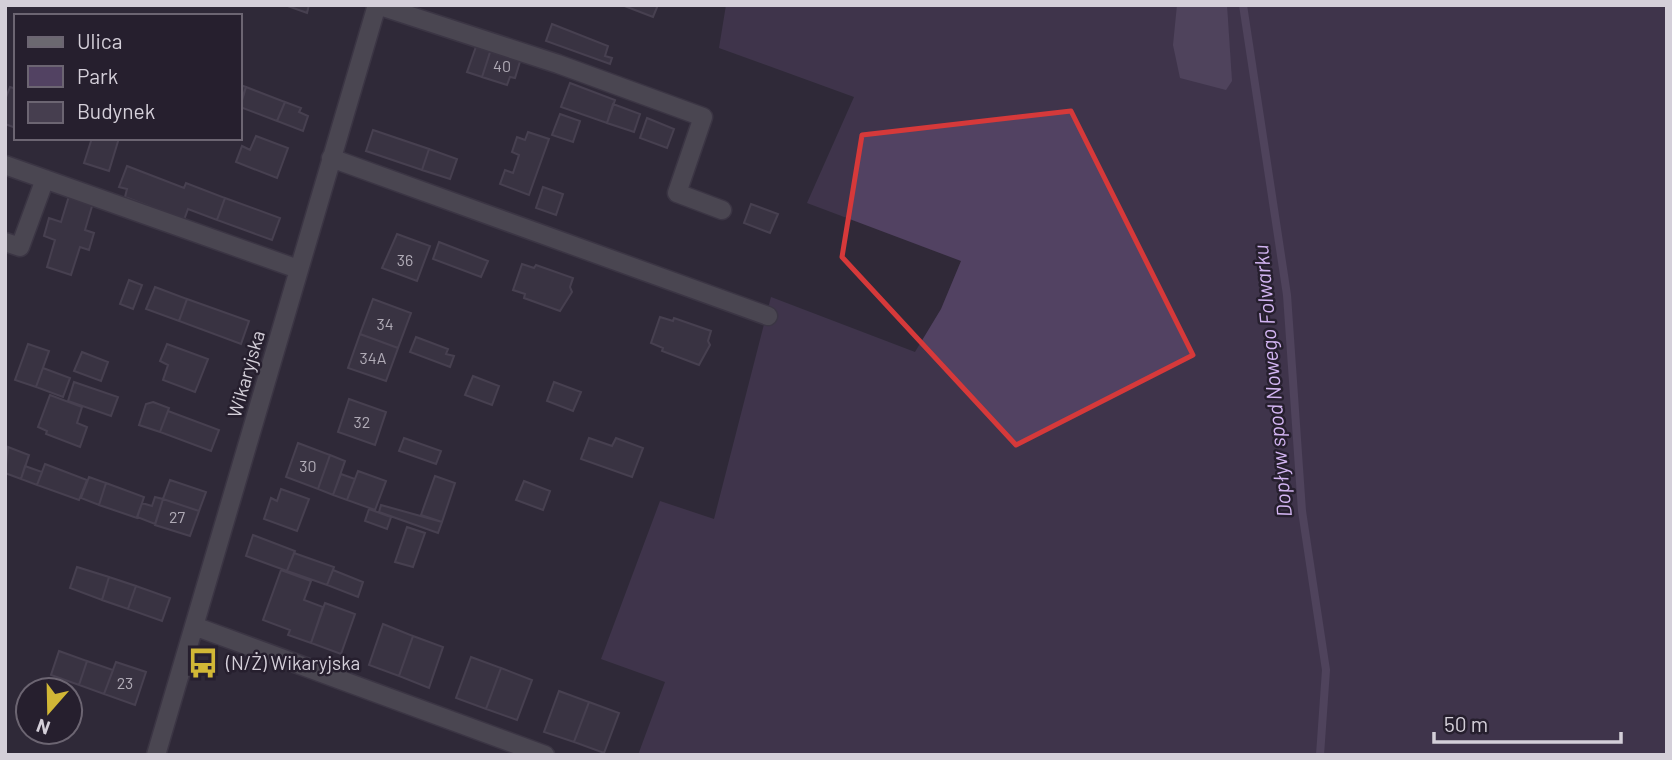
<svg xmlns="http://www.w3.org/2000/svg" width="1672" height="760" viewBox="0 0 1672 760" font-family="Barlow,sans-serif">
<rect width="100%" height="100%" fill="#302938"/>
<path fill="#524262" d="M726 5H1667V755H638L665 682 601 659 660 501 714 519 771 297 915 352 941 309 961 261 807 203 854 97 719 48Z"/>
<path fill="#756287" d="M1177 5H1227L1232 81 1226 90 1180 78 1173 45Z"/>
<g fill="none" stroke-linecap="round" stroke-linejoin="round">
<path stroke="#756287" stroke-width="8" d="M1243 5 1287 295 1302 511 1326 670 1320 755"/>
</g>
<path fill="#463e4f" stroke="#645c6d" stroke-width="2" d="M285 5H309L307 13Z
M622 5H658L653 17Z
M552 24 608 46 605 56 612 58 610 64 546 41Z
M478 41 492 46 482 77 467 72Z
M492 46 522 55 515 78 510 77 507 85 482 77Z
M570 83 615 100 607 123 561 107Z
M240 85 246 87 240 104Z
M10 87 16 89V128L5 124V100Z
M246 87 285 102 277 121 240 107Z
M285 102 301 108 299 112 308 116 303 131 277 121Z
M613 104 640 114 634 132 607 123Z
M560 114 580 121 573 142 552 135Z
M647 118 674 129 667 148 640 138Z
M373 130 429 149 422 170 366 151Z
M528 132 549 139 529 195 500 184 505 170 513 173 519 155 512 152 517 137 525 140Z
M256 136 288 148 277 178 236 162 242 146 250 150Z
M92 138H119L109 171 84 163Z
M429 149 457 159 450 179 422 170Z
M127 166 184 188 186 183 225 198 217 220 188 209 184 220 125 197 127 189 119 187Z
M543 187 563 194 556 215 536 208Z
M69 196 93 203 85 230 94 233 89 250 80 247 71 275 47 267 55 240 44 236 49 218 61 222Z
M225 198 280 218 272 240 217 220Z
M751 204 778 214 770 233 744 223Z
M397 234 430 246 417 281 382 268Z
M439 242 488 261 481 277 433 259Z
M522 264 534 268 536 265 573 278 570 287 572 292 560 311 524 298 525 294 513 290Z
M129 280 142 285 133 309 120 304Z
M155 287 187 299 179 321 146 309Z
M187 299 249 321 241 344 179 321Z
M373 299 411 313 398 348 360 334Z
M660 317 673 321 674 318 711 331 708 341 710 345 699 365 662 351 663 348 651 343Z
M360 334 398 348 386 381 348 368Z
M416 337 448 349 446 354 454 356 450 367 410 352Z
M28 344 49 351 36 387 15 380Z
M167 344 208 359 195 392 163 380 168 365 160 361Z
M82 352 108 362 101 381 74 371Z
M43 368 70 378 63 397 36 387Z
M473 376 499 386 492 405 465 395Z
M74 382 118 397 111 416 68 401Z
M554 382 581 392 573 411 547 401Z
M50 395 82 407 77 423 87 427 80 447 46 434 47 431 38 427Z
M349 399 386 412 375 445 338 432Z
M153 402 169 408 160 432 139 425 146 404Z
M168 411 219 430 211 451 160 432Z
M404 438 441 451 436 464 399 451Z
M589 438 612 446 616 438 643 448 632 477 581 459Z
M298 443 330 455 318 489 286 477Z
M8 447 29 455 21 479 5 473Z
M330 455 345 461 333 495 318 489Z
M45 464 87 480 79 500 37 485Z
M25 466 42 472 37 485 21 479Z
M358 471 386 481 375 510 347 500Z
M341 474 355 479 347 500 333 495Z
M435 476 455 483 442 522 421 515Z
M89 477 106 483 99 505 81 498Z
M170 480 206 492 199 511 163 499Z
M524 481 550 491 543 510 516 500Z
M106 483 144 497 137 518 99 505Z
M281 489 309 499 297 531 264 519 271 498 277 501Z
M155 497 163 499 155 524 137 517 142 503 152 506Z
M163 499 199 511 190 536 155 525Z
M381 505 442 522 438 533 379 512Z
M369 509 391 517 387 529 365 521Z
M407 527 425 533 413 567 395 562Z
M253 535 295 551 287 571 246 556Z
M294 553 334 567 327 585 287 571Z
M77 567 109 577 102 600 70 588Z
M281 570 311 581 304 600 323 607 311 643 288 635 290 630 263 620Z
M333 570 363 582 358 597 327 585Z
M109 577 136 586 128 609 102 600Z
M136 586 170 598 162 621 128 609Z
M325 603 355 614 341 654 311 643Z
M383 624 413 636 399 676 369 665Z
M413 636 443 647 429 688 399 676Z
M59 651 87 661 79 685 51 675Z
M471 657 501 668 486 709 456 698Z
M87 661 113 670 104 694 79 685Z
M116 662 146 672 135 705 104 694Z
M501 668 532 680 517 720 486 709Z
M559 691 589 702 574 742 544 732Z
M589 702 619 713 604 753 574 742Z"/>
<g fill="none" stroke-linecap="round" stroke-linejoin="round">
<g stroke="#4a4452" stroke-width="21">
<path id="minor" d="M377 5 558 64 703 117 677 193 722 210
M331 158 768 316
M5 165 298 269
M5 242 20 247 45 179
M194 626 545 755
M156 755 377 5"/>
</g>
<use href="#minor" stroke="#6b6870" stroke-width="18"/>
</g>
<path d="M0 0H1672V760H0ZM1071 111 1193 355 1016 445 842 257 862 135Z" fill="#302938" fill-opacity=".55" fill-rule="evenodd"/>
<path fill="none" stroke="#d6393a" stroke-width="5" stroke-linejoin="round" d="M1071 111 1193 355 1016 445 842 257 862 135Z"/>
<defs>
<g id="bus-bare" transform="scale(2.415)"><path d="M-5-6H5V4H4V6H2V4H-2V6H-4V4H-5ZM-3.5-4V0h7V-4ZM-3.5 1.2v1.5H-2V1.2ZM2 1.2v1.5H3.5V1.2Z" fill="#d1b736" stroke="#261f2e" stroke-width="2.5" paint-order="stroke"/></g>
</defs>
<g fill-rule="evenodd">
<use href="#bus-bare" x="203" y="663"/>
</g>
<g text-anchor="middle" stroke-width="5" stroke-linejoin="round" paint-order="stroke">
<g font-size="16" fill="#b0abb6">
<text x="502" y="72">40</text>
<text x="405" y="266">36</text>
<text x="385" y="330">34</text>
<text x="373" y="364">34A</text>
<text x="362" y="428">32</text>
<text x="308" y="472">30</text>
<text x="177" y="523">27</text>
<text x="125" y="689">23</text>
</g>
<g font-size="19" fill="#d4cfd9" stroke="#261f2e">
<text transform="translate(246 374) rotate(-74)" y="7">Wikaryjska</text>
</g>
<g font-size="19" fill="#d4cfd9" stroke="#261f2e" text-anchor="start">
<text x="226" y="670">(N/Ż) Wikaryjska</text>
</g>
<g font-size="21" font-style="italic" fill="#d3b5f2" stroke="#261f2e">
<text transform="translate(1273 381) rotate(-95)" y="7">Dopływ spod Nowego Folwarku</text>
</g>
</g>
<rect width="1672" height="760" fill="none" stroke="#d4cfd9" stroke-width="14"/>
<rect x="14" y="14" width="228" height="126" fill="#261f2e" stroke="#6c6572" stroke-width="2"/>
<rect x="28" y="37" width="35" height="10" fill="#6b6870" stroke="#6c6572" stroke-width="2"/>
<text x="77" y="49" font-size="21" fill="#d4cfd9">Ulica</text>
<rect x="28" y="66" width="35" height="21" fill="#524262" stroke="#6c6572" stroke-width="2"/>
<text x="77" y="84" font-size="21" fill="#d4cfd9">Park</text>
<rect x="28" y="102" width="35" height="21" fill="#463e4f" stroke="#6c6572" stroke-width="2"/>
<text x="77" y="119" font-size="21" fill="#d4cfd9">Budynek</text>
<g transform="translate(49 711) rotate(200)"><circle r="33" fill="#261f2e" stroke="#6c6572" stroke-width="2"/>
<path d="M0-5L12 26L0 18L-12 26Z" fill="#d1b736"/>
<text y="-10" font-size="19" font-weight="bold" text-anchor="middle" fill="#d4cfd9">N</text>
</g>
<path d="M1434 732v10h187v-10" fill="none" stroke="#d4cfd9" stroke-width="3.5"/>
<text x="1444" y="732" font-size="21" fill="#d4cfd9" stroke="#261f2e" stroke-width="5" paint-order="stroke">50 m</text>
</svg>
